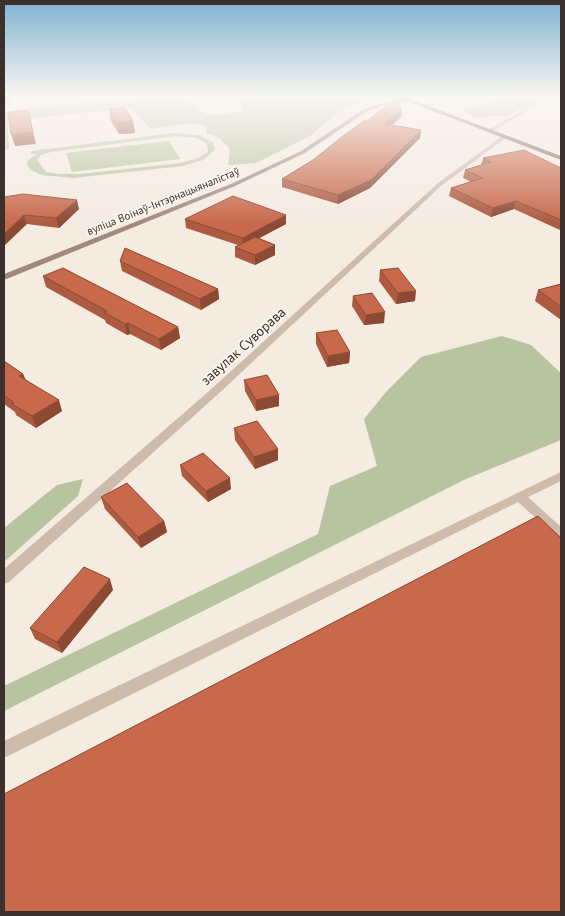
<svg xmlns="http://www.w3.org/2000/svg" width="565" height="916" viewBox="0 0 565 916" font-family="'PT Sans',sans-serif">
<rect width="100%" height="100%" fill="#f4ebe1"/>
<path fill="#b8c4a0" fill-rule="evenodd" d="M143 96H188L187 98C206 120 215 117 242 111L239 99 251 96H367L372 98 336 114 310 136 256 163 228 165 230 149 219 138 206 133 207 127C189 119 169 129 150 128L131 108 4 121V113L14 110 80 104 91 99H109L131 104Z
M499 96H547L507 116 474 117 460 110 479 107Z
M174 133 199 135 213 142 215 150 203 160 183 166 74 178 41 175 31 170 27 165 28 160 37 154H31V151ZM176 136 197 138 207 144 208 152 198 158 181 163 79 174H58L46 172 37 160 41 155 51 152Z
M169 141 180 159 72 172 66 153Z
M502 336 531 345 561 373V440L466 479 4 711V686L318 534 330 486 377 466 364 419 386 392 421 357Z
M83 479 78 496 4 562V528L57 485Z"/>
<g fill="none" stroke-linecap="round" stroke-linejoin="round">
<path fill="#cdbbac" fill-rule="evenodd" d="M165 96H182L18 114 8 121 9 149 4 150V119L15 112Z
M4 107H7L9 108 4 110Z
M561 472V481L528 497 561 527V539L557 537 518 502 4 758V741Z"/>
<path fill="#cdbbac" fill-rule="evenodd" d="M547 96H554L491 132 486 131Z
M502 136 507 137 441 186 216 396 9 582 4 584V569L208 392 437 184Z"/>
<path fill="#a18a7d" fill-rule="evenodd" d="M407 98 409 101 382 106 366 112 305 153 235 186 4 280V274L231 184 301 151 362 110 379 104Z"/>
<path fill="#7d675c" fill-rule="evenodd" d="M394 96H402L561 156V160Z"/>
</g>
<path fill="#ac5a40" d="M109 109 133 121 135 133 119 134 111 121Z
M402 109 401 117 392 125 421 130 420 138 370 188 338 204 282 187V179L313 160 367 121Z
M483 158 561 168V229L560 230 514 209 491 217 449 196 451 188 471 182 463 178 465 170 481 165Z
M4 197 79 209 59 228 27 224Z
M185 219 286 224 259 238 275 245V255L255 265 235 257V247L238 245 186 228Z
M120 261 218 289 219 299 201 310 122 271Z
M380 270 415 301 396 304 379 281Z
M43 276 178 327 180 338 161 350 130 334 127 335 106 323 105 320 46 287Z
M561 284V320L535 301 538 290Z
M353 296 384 323 364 325 352 306Z
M316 333 350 352 349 363 327 367 316 344Z
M4 361 23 374 26 380 62 411 36 428 16 415 15 412 4 404Z
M244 380 279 395V406L256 411 245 391Z
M234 428 278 449V460L255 469 235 440Z
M180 465 231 489 208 502 182 476Z
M101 497 164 521 167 532 141 548 105 509Z
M113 590 62 653 35 639 30 628Z"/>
<path fill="#8c4a34" d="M4 96H20L4 104Z
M402 109 401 117 384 132 385 124Z
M133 121 135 133 119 134 117 123Z
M421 130 420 138 370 188 338 204V195Z
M33 132 36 144 15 146 11 134Z
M77 200 79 209 59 228 56 218Z
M516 201 514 209 491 217 493 208Z
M24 215 27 224 4 246V234Z
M286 215V224L243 247V238Z
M275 245V255L255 265V255Z
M218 289 219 299 201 310 200 299Z
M416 291 415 301 396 304 398 293Z
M385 312 384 323 364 325 366 315Z
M128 323 130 334 127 335 125 324Z
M178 327 180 338 161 350 159 339Z
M350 352 349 363 327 367 328 356Z
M23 374 27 385 19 376Z
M279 395V406L256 411V400Z
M59 400 62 411 36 428 32 416Z
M278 449V460L255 469 254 457Z
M230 478 231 489 208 502 206 491Z
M164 521 167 532 141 548 138 537Z
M110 579 113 590 62 653 57 642Z"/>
<path fill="#c8694b" stroke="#8c4a34" d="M394 100 402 109 385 124 421 130 371 180 338 195 282 179 313 160 343 136 364 121H367Z
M125 108 133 121 117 123 109 109Z
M28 110 33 132 11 134 8 112Z
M524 150 561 168V220L516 201 493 208 451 188 483 178 465 170 491 162 483 158Z
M23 194 77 200 56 218 24 215 4 234V197Z
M233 196 286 215 243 238 185 219Z
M255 237 275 245 255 255 235 247Z
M125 248 218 289 200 299 120 261Z
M63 268 178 327 159 339 128 323 125 324 104 312 107 311 43 276Z
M398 268 416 291 398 293 380 270Z
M561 284V307L538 290Z
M372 293 385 312 366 315 353 296Z
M337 330 350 352 328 356 316 333Z
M4 361 23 374 19 376 59 400 32 416 12 404 14 403 4 395Z
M267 375 279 395 256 400 244 380Z
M257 421 278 449 254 457 234 428Z
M203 453 230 478 206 491 180 465Z
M127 483 164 521 138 537 101 497Z
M538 516 561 538V912H4V794Z
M84 567 110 579 57 642 30 628Z"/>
<linearGradient id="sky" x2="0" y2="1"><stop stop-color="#7eb2d2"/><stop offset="0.43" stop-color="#faf6f2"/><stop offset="1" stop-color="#faf6f2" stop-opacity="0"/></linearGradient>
<rect width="565" height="224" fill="url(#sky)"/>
<g text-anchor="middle" stroke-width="4" stroke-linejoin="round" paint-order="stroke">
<g font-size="11" fill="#3b302b" stroke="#fbf5ee">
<text transform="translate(163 201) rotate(-22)" y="4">вуліца Воінаў-Інтэрнацыяналістаў</text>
</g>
<g font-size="14" fill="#3b302b" stroke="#fbf5ee">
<text transform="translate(243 346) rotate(-42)" y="5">завулак Суворава</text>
</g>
</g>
<rect width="565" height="916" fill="none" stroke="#3b302b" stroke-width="10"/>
</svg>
